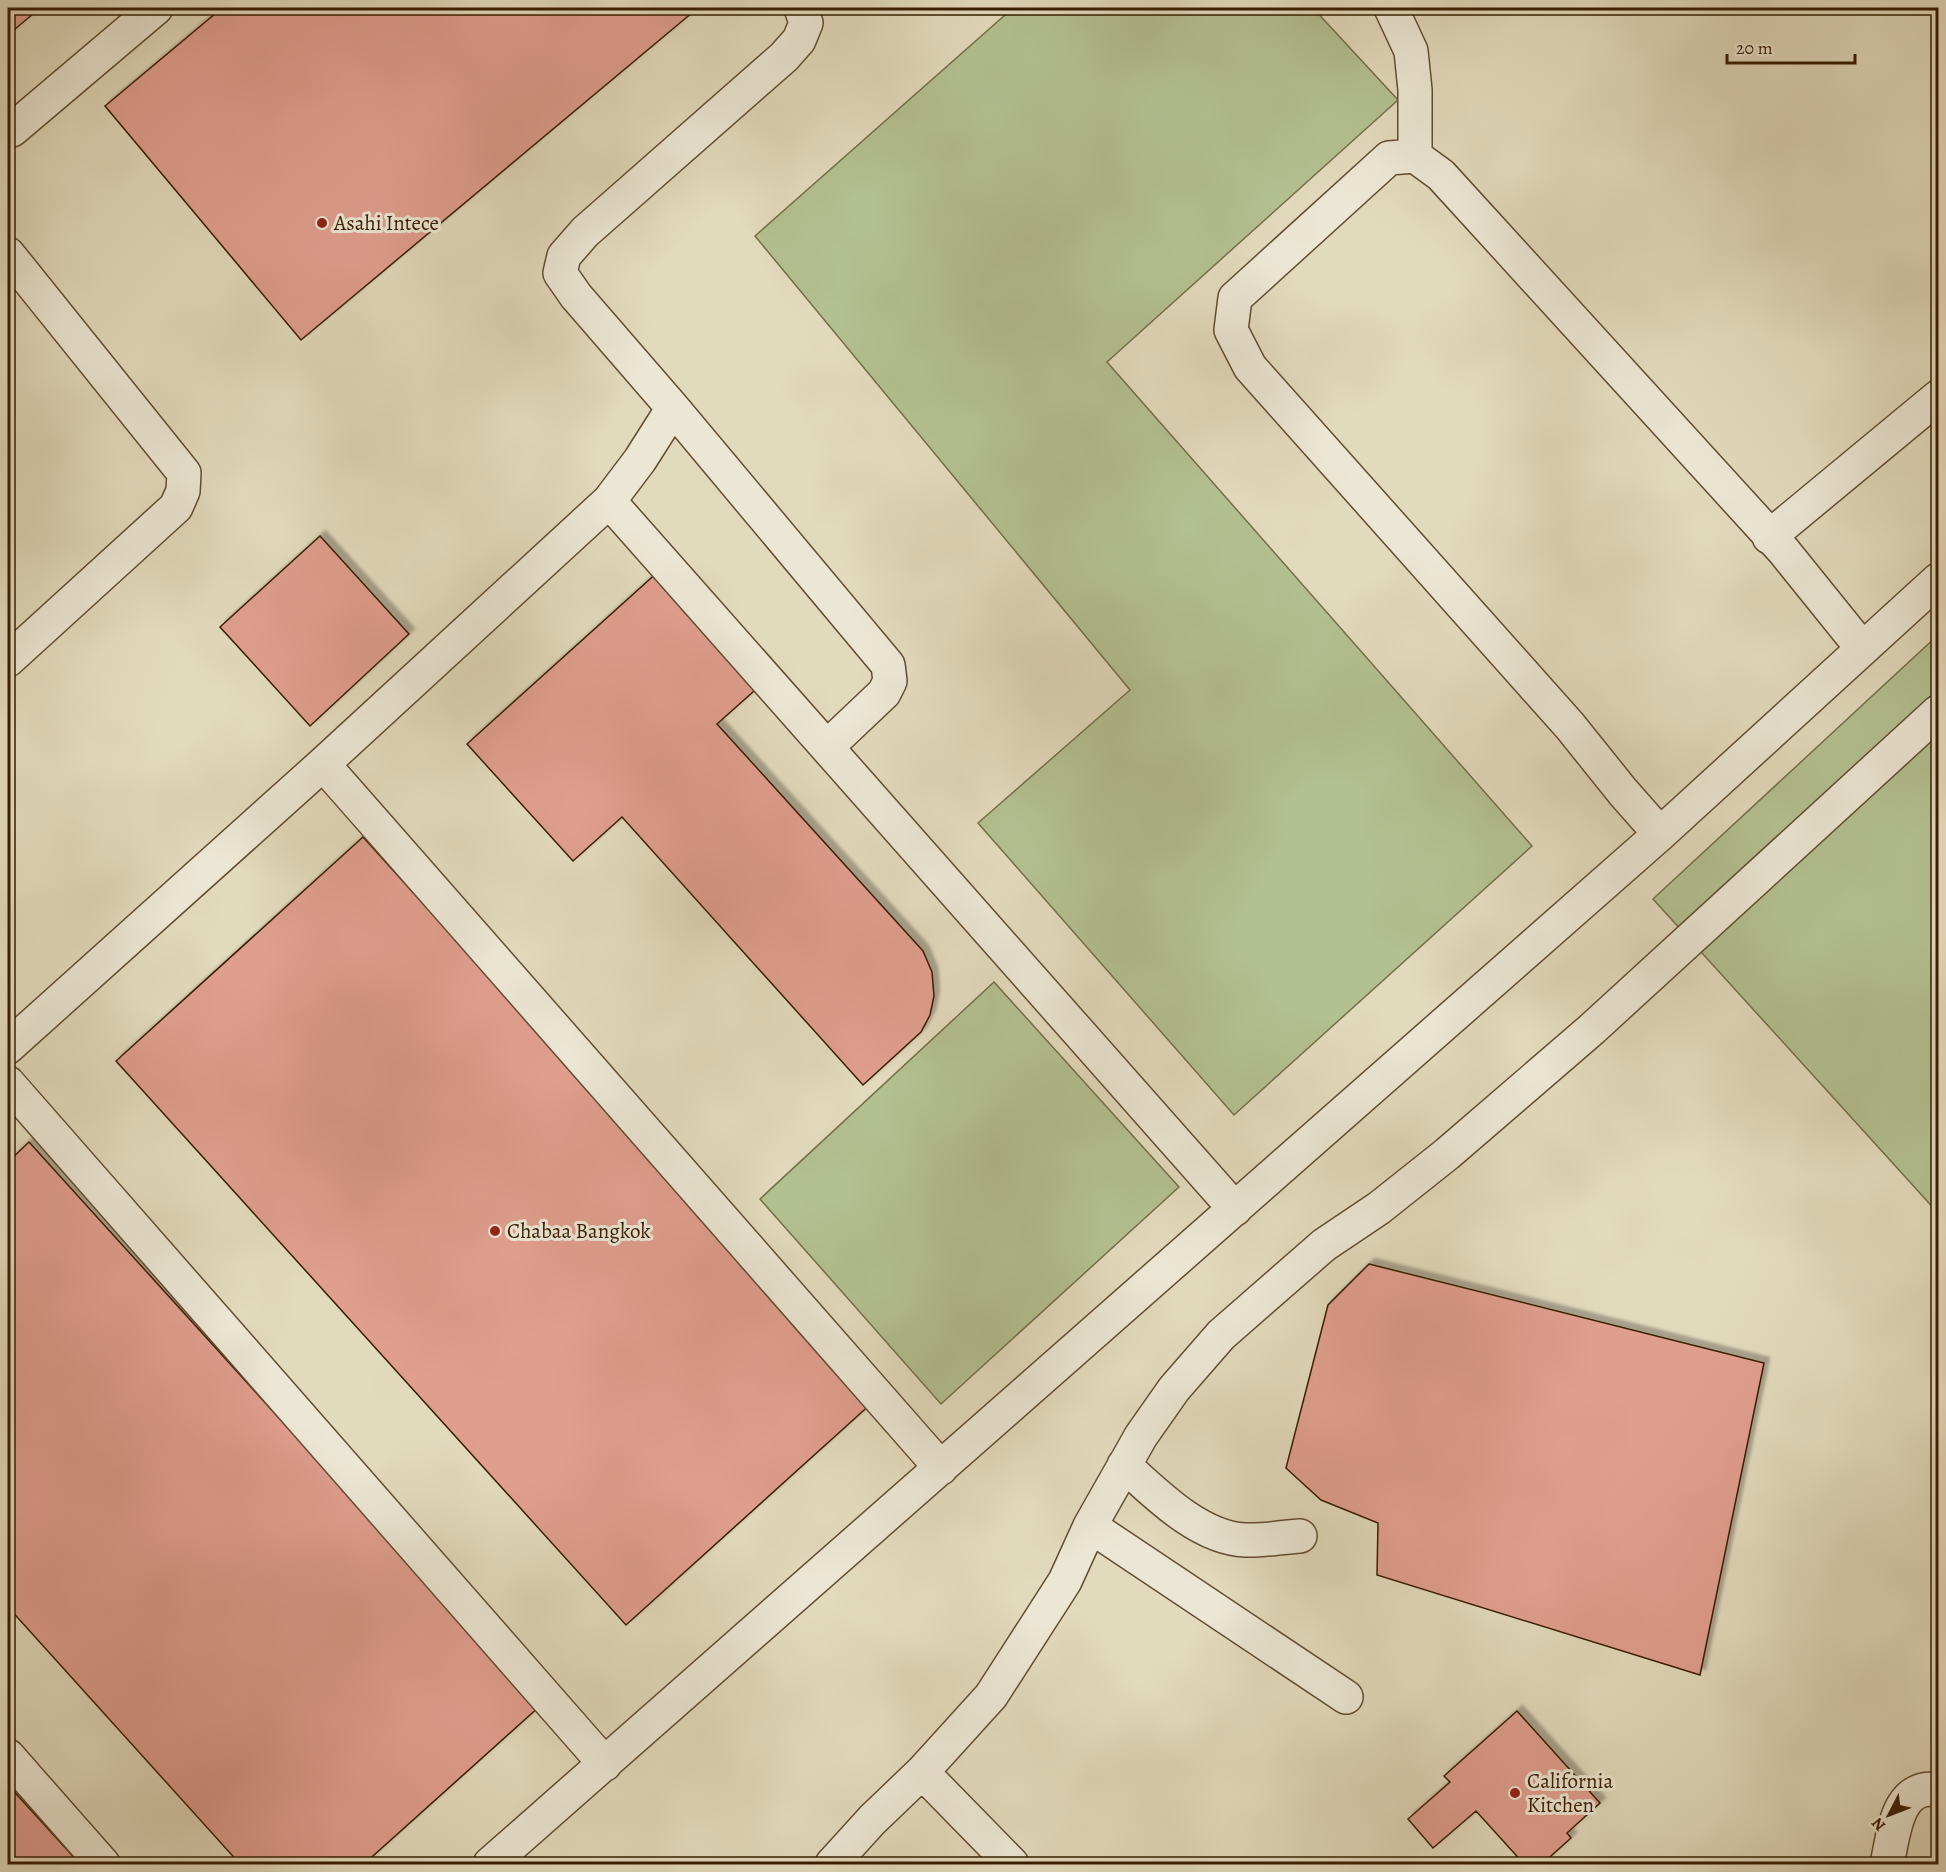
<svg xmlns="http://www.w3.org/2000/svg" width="1946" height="1872" viewBox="0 0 1946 1872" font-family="Alegreya,serif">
<defs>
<filter id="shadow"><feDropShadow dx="5.5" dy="-5.5" stdDeviation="1.5" flood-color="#0004"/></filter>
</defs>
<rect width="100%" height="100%" fill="#e2dabd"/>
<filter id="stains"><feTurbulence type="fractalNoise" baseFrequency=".00333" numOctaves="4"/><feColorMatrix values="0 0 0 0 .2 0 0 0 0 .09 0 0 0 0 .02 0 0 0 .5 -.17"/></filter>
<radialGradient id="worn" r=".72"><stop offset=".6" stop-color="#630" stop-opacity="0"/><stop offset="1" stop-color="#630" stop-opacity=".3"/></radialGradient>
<path fill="#b3c091" stroke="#766e4a" stroke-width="1.5" d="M1013 8H1313L1398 100 1107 362 1532 846 1234 1115 978 823 1130 690 755 236Z
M1938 635V1213L1653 899Z
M994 982 1179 1187 941 1404 760 1199Z"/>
<path fill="#e09e8f" stroke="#391d02" stroke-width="1.5" filter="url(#shadow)" d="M8 8H40L8 35Z
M222 8H689L693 12 301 340 105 106Z
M320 536 409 634 310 726 220 627Z
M660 570 763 683 717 724 923 951 932 972 934 996 930 1015 921 1032 863 1085 622 817 573 861 467 744Z
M363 837 873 1402 626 1625 116 1061Z
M29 1142 540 1706 364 1864H240L8 1607V1162Z
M1369 1264 1764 1363 1700 1675 1377 1575 1378 1523 1321 1500 1286 1468 1328 1305Z
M1517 1711 1600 1803 1567 1833 1571 1838 1542 1864H1524L1476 1811 1433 1848 1408 1819 1450 1782 1444 1776Z
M8 1785 80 1864H8Z"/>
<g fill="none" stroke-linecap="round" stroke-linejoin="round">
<g stroke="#634c31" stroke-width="36">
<path id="minor" d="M801 8 806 23 799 40 784 57 585 232 564 256 560 273 576 296 673 408 888 665 890 681 884 693 827 747
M1391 8 1411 51 1415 90V156
M12 130 156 8
M8 254 184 473 183 491 176 507 8 660
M609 501 1235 1209
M1769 537 1938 397
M323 764 941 1468
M1660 834 1623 792 1570 726 1250 367 1231 330 1235 298 1389 158 1415 156 1441 175 1783 550 1862 648
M8 1047 323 764 609 501 640 460 673 408
M8 1083 605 1764
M1124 1465C1156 1494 1199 1538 1245 1540 1263 1541 1282 1537 1300 1536
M1090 1526 1346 1697
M8 1756 103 1864
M922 1772 1012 1864
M490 1864 1660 834 1938 580
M832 1864 872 1820 922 1772 991 1696 1065 1581 1090 1526 1141 1436 1174 1389 1221 1335 1324 1245 1379 1208 1447 1154 1592 1029 1938 712
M1887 1864C1894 1834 1896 1783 1938 1790"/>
</g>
<use href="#minor" stroke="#ece7d4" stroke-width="33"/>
</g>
<g fill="#8f2418" stroke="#ece7d4" stroke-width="2">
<circle cx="322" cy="223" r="6"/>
<circle cx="495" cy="1231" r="6"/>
<circle cx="1515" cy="1793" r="6"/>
</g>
<g text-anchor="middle" stroke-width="6" stroke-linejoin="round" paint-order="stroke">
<g font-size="21" fill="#391d02" stroke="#ece7d4" text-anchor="start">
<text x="334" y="230">Asahi Intece</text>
<text x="507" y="1238">Chabaa Bangkok</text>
<text x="1527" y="1788">California<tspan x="1527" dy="24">Kitchen</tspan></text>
</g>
</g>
<rect width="1946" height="1872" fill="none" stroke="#e2dabd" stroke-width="30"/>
<rect x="9" y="9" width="1928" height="1854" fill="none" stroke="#391d02" stroke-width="3"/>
<rect x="15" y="15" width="1916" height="1842" fill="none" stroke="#391d02" stroke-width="1.5"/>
<g transform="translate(1889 1815) rotate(228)" stroke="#ece7d4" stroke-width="4.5" paint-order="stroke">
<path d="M0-4.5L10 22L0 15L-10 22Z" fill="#391d02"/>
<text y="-9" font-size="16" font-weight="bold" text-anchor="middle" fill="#391d02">N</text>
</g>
<path d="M1727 54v9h128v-9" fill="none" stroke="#391d02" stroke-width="3"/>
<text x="1736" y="54" font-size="18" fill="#391d02" stroke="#ece7d4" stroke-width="4.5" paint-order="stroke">20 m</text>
<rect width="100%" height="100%" filter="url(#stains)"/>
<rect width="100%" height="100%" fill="url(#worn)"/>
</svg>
